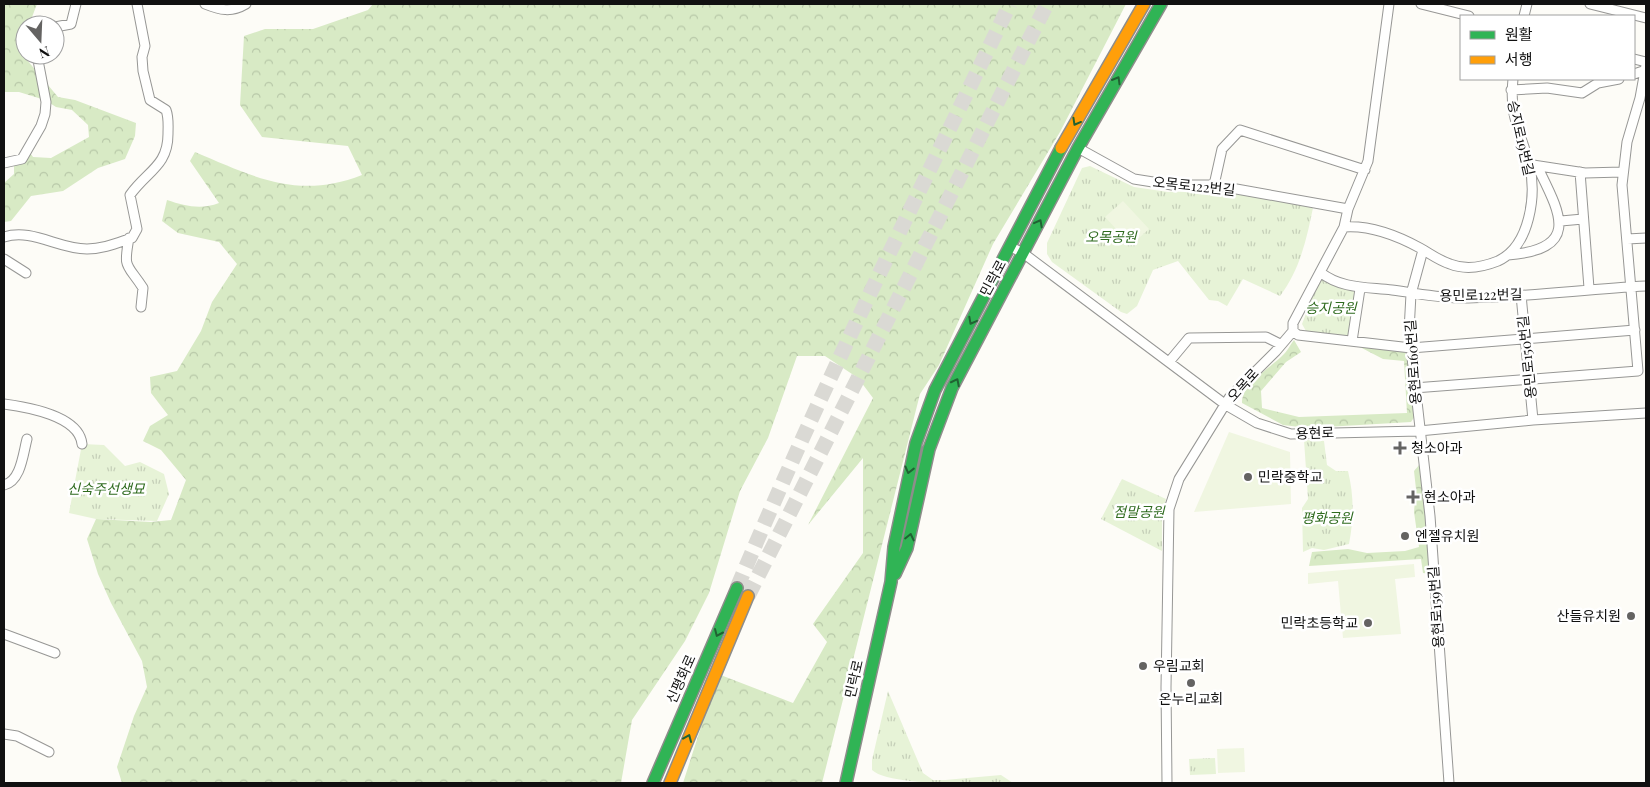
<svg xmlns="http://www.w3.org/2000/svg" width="1650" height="787" viewBox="0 0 1650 787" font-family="'Playfair Display','Noto Sans KR',serif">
<defs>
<pattern id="grass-tufts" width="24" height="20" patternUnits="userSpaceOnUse" patternTransform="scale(1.25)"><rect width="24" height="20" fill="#e7f3d7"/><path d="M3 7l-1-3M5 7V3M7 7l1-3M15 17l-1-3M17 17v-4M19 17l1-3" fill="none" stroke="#c5cfb8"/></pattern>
<pattern id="forest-crowns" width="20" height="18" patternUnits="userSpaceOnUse" patternTransform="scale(1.25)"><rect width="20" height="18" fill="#d8eac5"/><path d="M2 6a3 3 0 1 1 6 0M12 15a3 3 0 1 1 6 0" fill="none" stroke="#b8c8a8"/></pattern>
</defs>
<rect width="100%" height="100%" fill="#fdfcf7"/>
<path fill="url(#grass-tufts)" d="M1090 166 1134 187 1168 192 1227 190 1314 203C1307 237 1301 268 1280 296L1243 279 1227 306 1218 301 1209 300 1178 261 1153 270 1137 306 1127 314 1121 312 1052 262 1047 254V243L1082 168Z
M1320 277 1355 291 1349 337 1306 331 1302 324Z
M1304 440 1324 441 1327 465 1336 471H1348C1354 496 1354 518 1349 544L1324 550 1312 548 1303 552 1302 508 1308 499Z
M82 444 104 445 125 466 140 462 164 474 169 494 157 521 96 519 69 513Z
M1122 479 1166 499 1162 518V551L1101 519Z
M888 691 923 773 933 780H945L1001 775 1013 783C983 783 890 787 872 770V760Z
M1215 758 1216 774 1190 775 1189 759Z"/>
<path fill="url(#forest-crowns)" d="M4 4H37L29 25H25V55H28L27 60 58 97 75 100 136 123 135 136 125 159 98 168 63 191 31 196 11 221 4 222V183L14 174V165L26 147 33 157 51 158 89 137 88 125 72 110 56 107 45 100 19 92H4Z
M373 4H1126L1060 132 993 244 939 365 920 394 822 783H683L718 674 793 703 827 642 813 624 863 553V458L808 525 873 398 858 378 825 356H797L768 438 740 491 709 593 685 641 632 720 621 783H122L117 767 134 716 147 687 142 661 111 603 98 574 87 539 96 519 151 522 171 520 186 480 161 450 143 441 150 426 168 415 151 393 150 377 177 371 201 331 212 302 237 264 219 242 178 233 162 221 167 200C185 206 201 210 219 203L190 161 195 152C254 177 298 200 362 175L348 146 262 137 240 105 244 36 265 29H313L368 10Z
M1294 340 1301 352 1286 362 1261 391 1262 408 1299 417 1407 413 1404 361 1383 359 1358 346 1401 350 1410 356 1415 416 1411 422 1308 428 1283 425 1242 403C1242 383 1269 369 1282 356 1287 352 1290 345 1294 340Z
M1420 464 1431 574 1423 573 1421 559 1309 566 1312 552 1348 549 1367 553 1405 551 1419 547 1414 512 1416 489 1414 471Z"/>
<path fill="#f0f6e1" d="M1123 201 1149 229 1131 245 1105 217Z
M1229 432 1290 452 1291 504 1194 512Z
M1414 564 1415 577 1395 579 1401 634 1343 638 1338 581 1308 584V573Z
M1244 748 1245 772 1218 773 1217 749Z"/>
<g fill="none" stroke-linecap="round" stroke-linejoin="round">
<path stroke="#dad9d4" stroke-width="15" stroke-dasharray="15 8" stroke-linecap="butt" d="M737 588C820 390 917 197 1010 4
M748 596 1047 4"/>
<g stroke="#979795" stroke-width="11">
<path id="street" d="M205 4C220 10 231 13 246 4
M1421 4 1469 16
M1590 4 1646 18
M1524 16 1527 4
M55 27 71 24 76 4
M1634 59 1646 62
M1634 74 1646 70
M1511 90 1547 88 1582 93 1598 83 1619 79
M1078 148 1134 179 1172 185H1214L1348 209
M4 163 22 159 41 126 45 114 46 102 37 55
M1533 165 1585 173 1622 172
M1580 172 1589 288
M1214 185 1222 149 1240 130 1365 170
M1561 221 1583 219
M1344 227C1370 225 1398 236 1420 248 1431 254 1438 260 1450 264 1465 270 1483 267 1498 261 1530 246 1537 195 1529 163 1520 130 1509 117 1513 79
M4 237C32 228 58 249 87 249 103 249 117 243 132 238L137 229 130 195C147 171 168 166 168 134 168 126 169 118 166 110L150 100 143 71 142 57 145 46 137 4
M129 238C123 270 127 263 143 288L141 307
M1627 239 1646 238
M1011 247 1023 253 1226 405 1257 423 1291 434 1419 431 1533 420 1646 413
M1423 250 1411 294 1409 331 1430 516 1449 783
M1508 255C1582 249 1560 213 1537 166
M4 259 26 273
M1320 272C1341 289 1367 287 1392 290 1417 293 1442 299 1468 298 1527 297 1587 289 1646 286
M1521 295 1533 420
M1293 331 1298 335 1411 348 1635 330
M1352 341 1360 289
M1169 362 1189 338 1266 337 1280 344
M1414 388 1638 371 1622 185 1627 142 1640 98 1646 65
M4 404C27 407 79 416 82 444
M4 485C21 481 23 454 27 439
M4 634 55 653
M4 734 17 736 49 752
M1167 783 1166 687 1169 509 1179 479 1229 398 1276 351 1293 331V323L1344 227 1348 209 1368 161 1389 4"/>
</g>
<g stroke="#8e8d8b" stroke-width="14">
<path id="fast" d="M895 574 907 548 929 449 952 388 1078 148 1161 4
M653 783 737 588
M846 783 891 582 894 547 916 443 935 390 1061 148"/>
</g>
<g stroke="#8e8d8b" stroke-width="14">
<path id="slow" d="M1061 148 1144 4
M670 783 748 596"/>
</g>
<use href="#street" stroke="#fffffe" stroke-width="9"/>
<use href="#fast" stroke="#30b455" stroke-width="11"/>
<use href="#slow" stroke="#ff9f0a" stroke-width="11"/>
</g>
<defs><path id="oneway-chevron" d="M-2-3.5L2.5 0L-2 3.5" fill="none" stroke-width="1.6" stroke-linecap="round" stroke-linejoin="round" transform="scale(1.25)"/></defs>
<g stroke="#206233">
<use href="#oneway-chevron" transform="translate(1117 80) rotate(-60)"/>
<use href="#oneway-chevron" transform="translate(1076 122) rotate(119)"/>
<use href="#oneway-chevron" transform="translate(1039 223) rotate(-62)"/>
<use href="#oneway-chevron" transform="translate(972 321) rotate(118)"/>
<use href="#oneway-chevron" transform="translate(956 382) rotate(-63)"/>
<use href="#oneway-chevron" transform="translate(909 470) rotate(104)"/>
<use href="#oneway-chevron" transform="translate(910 537) rotate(-77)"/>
<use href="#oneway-chevron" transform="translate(718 633) rotate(114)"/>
<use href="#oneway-chevron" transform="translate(688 738) rotate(-67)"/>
</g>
<g fill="#646362" stroke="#fff" stroke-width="2">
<path d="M1397.5 440.5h5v5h5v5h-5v5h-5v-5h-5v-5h5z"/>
<circle cx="1248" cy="477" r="5"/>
<path d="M1410.5 489.5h5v5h5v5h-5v5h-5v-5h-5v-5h5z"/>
<circle cx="1405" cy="536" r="5"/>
<circle cx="1631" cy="616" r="5"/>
<circle cx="1368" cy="623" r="5"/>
<circle cx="1143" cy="666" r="5"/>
<circle cx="1191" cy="683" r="5"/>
</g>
<g text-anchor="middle" stroke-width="5" stroke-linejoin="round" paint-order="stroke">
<g font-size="14" fill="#111" stroke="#fff">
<text transform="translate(1521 138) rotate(77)" y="5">승지로19번길</text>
<text transform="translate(1194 186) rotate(6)" y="5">오목로122번길</text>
<text transform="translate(993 278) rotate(-62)" y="5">민락로</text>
<text transform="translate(1481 295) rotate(-1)" y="5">용민로122번길</text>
<text transform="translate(1527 357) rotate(-96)" y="5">용민로150번길</text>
<text transform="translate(1413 362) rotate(-94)" y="5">용현로160번길</text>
<text transform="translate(1243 385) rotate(-48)" y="5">오목로</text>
<text transform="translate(1315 433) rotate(-2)" y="5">용현로</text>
<text transform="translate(1436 607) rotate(-94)" y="5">용현로159번길</text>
<text transform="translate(681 679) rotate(-66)" y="5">신평화로</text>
<text transform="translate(854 679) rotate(-77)" y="5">민락로</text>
</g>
<g font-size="14" font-style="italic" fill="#2f6b1f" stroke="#fff">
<text x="1111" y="242">오목공원</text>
<text x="1331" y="313">승지공원</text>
<text x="106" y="494">신숙주선생묘</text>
<text x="1139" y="517">점말공원</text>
<text x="1327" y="523">평화공원</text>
</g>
<g font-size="14" fill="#111" stroke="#fff" text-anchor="start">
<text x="1411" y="453">청소아과</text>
<text x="1258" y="482">민락중학교</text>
<text x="1424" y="502">현소아과</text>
<text x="1415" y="541">엔젤유치원</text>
<text x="1621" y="621" text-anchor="end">산들유치원</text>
<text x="1358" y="628" text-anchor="end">민락초등학교</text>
<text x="1153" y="671">우림교회</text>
<text x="1191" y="704" text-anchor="middle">온누리교회</text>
</g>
</g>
<rect width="1650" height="787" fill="none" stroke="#111111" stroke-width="10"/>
<rect x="1460" y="15" width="175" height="65" fill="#ffffff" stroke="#a0a0a0"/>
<rect x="1470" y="31" width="25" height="8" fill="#30b455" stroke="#a0a0a0"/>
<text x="1505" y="40" font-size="15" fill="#111111">원활</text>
<rect x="1470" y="56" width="25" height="8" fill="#ff9f0a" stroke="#a0a0a0"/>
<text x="1505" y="65" font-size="15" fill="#111111">서행</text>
<g transform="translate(40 40) rotate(161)"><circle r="24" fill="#ffffff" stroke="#a0a0a0"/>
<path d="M0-4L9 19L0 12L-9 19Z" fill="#646362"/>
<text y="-8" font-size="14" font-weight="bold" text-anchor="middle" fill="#111111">N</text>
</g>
</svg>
